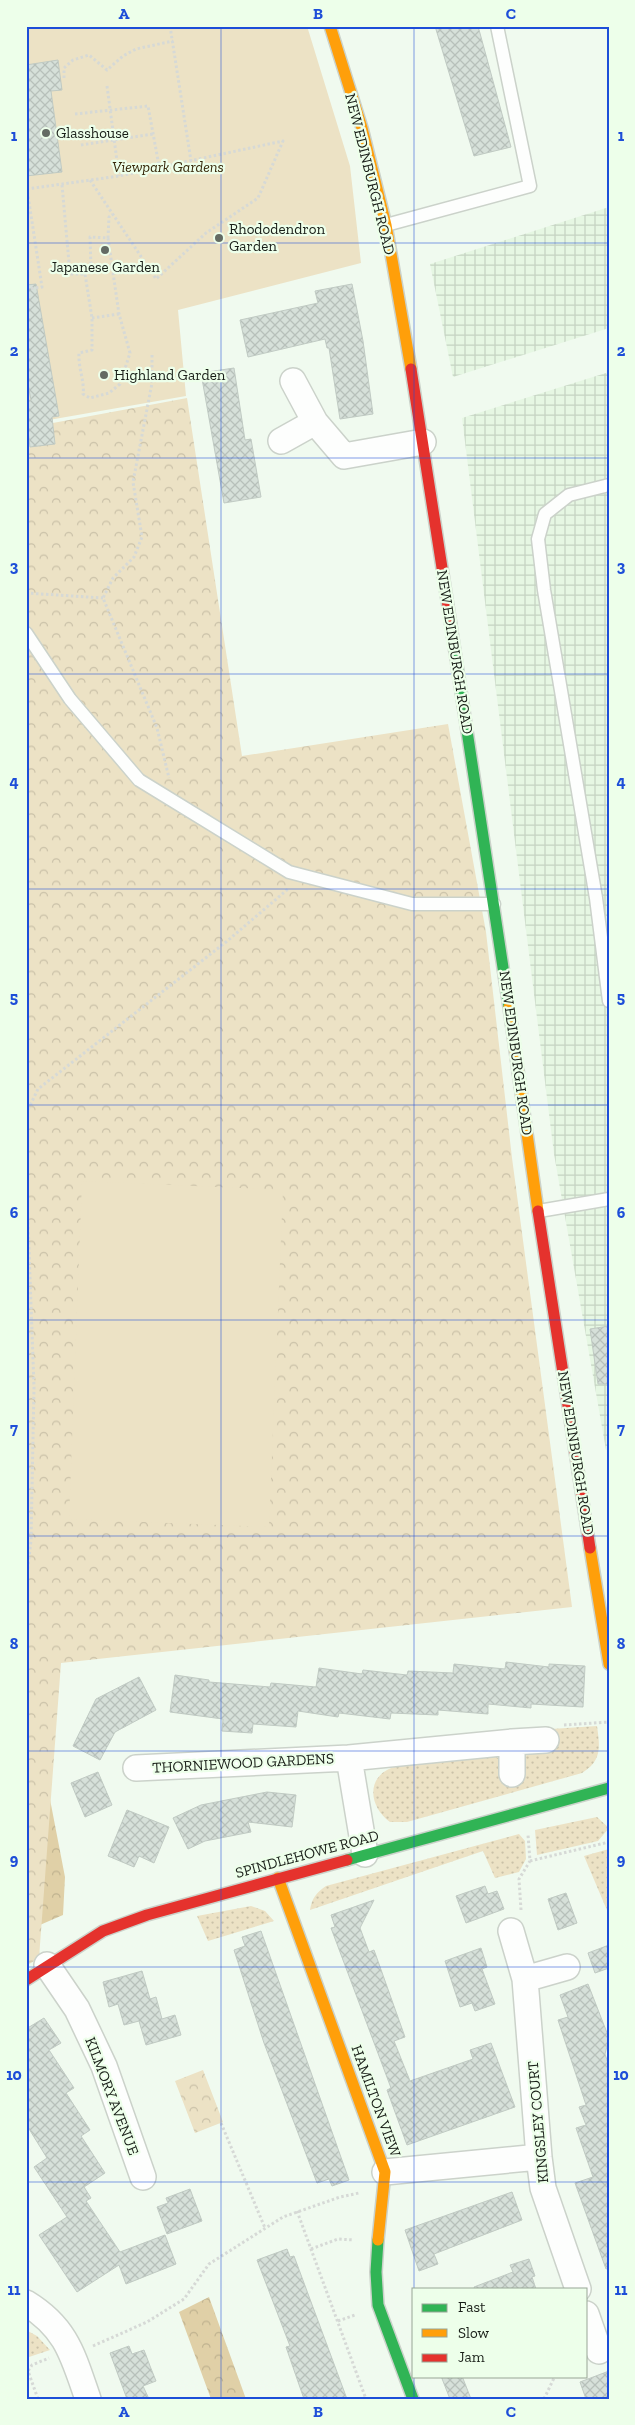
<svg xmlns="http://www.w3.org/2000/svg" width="635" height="2425" viewBox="0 0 635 2425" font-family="'Zilla Slab',serif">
<defs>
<pattern id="industrial-grid" width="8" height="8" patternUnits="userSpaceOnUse" patternTransform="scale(1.25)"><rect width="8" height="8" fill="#e6f7e3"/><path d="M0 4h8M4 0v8" fill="none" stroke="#c5d3c2"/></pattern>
<pattern id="grass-dots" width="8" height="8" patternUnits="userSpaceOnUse" patternTransform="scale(1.25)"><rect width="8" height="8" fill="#ece2c5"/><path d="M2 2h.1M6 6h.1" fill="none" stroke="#cac1a8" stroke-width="1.8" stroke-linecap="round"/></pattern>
<pattern id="forest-crowns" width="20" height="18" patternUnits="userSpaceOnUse" patternTransform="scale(1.25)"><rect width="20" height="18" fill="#e0d0a7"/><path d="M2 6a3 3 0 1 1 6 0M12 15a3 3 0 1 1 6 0" fill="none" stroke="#bfb28f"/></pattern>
<pattern id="park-crowns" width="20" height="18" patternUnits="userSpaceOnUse" patternTransform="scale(1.25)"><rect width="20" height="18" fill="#ece2c5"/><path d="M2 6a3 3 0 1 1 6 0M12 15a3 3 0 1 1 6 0" fill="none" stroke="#cac1a8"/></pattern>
<pattern id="building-cross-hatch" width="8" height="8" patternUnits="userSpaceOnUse" patternTransform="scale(1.25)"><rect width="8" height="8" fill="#d6e0d9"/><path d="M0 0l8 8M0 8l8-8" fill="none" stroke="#b7c0ba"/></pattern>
</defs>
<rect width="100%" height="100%" fill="#f0faef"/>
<path fill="url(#industrial-grid)" d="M609 207V328L453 377 430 264Z
M609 372V1450H606L554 1154 462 418Z"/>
<path fill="url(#grass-dots)" d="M597 1726C600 1747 602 1761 582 1773L407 1822H390C367 1805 366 1773 398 1766L399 1760 494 1755 501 1760H522L551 1729Z
M597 1817 609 1828 598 1841 537 1855 535 1830Z
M519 1834 525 1841 526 1859 519 1872 495 1878 483 1851 310 1910C312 1898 316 1893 326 1886Z
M609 1849V1915L584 1856Z
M251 1906 265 1911 274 1921 208 1941 197 1916Z
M26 2330 37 2336 50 2350 26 2358Z"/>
<path fill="url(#forest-crowns)" d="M26 1619 43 1763 65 1877 63 1915 26 1931Z
M209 2297 246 2399H211L179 2312Z"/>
<path fill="url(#park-crowns)" d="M187 398 242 756 448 724 486 932 512 1158 572 1607 61 1663 39 1958 26 1966V428Z
M203 2070 223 2122 195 2133 175 2081Z"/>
<path fill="#ece2c5" d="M26 26H307L350 166 361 263 178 310 186 396 26 424Z
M82 1181 283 1190 269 1527 69 1519Z"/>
<path fill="url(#building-cross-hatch)" stroke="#c0cac3" d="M435 26H478L511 147 474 156Z
M58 60 62 90 51 91 62 172 26 176V65Z
M36 284 59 416 52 417 55 444 30 447 26 416V401L31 400 26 373V285Z
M352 284 363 341 373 414 340 419 329 348H327L325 339 248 357 240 320 318 303 315 291Z
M234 368 245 440 251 439 261 497 224 503 201 373Z
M609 1326V1384H598L590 1329Z
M506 1662 549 1667V1664L585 1666 583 1707 531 1704V1708L488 1704V1714L438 1710V1715L391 1713 390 1719 339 1713 338 1717 298 1711 296 1727 253 1724 252 1733 222 1731 223 1719 170 1712 175 1675 209 1680V1682L270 1687 271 1683 316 1687 319 1668 362 1674 363 1670 407 1675 408 1671 453 1673 454 1664 505 1669Z
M139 1677 156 1710 115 1732 100 1760 73 1746 96 1699Z
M98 1772 112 1805 85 1817 71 1783Z
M267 1792 296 1795 292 1827 248 1822 251 1832 205 1841 188 1849 173 1818 201 1805Z
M127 1810 169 1827 154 1863 139 1856 134 1867 108 1856Z
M485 1886 488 1894 497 1891 504 1909 466 1923 456 1896Z
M566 1893 577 1923 558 1930 548 1899Z
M374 1900 360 1928 369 1952 374 1950 405 2037 394 2041 410 2081 473 2059 470 2050 491 2043 515 2107 407 2145 387 2090 391 2088 331 1928 335 1927 331 1915Z
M261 1931 349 2180 332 2186 329 2179 317 2183 264 2043 234 1950 245 1946 242 1937Z
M609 1945V1968L595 1973 588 1953Z
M481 1948 487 1967 482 1969 495 2004 475 2011 472 2003 460 2007 445 1961Z
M142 1971 150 1999 156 1997 162 2019 175 2015 181 2035 146 2045 139 2021 124 2025 118 2004 109 2007 103 1982Z
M588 1984 609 2038 605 2054 609 2066V2268L606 2269 575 2183 593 2177 576 2128 586 2125 579 2107 586 2105 558 2020 568 2017 560 1995Z
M44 2018 61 2043 49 2050 74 2088 66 2093 90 2130 81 2136 105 2173 84 2187 91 2198 86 2201 120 2252 165 2235 176 2264 126 2284 119 2265 77 2292 39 2235 67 2217 34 2167 47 2158 26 2124V2029Z
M190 2189 202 2221 167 2234 157 2207 168 2203 166 2198Z
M512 2192 522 2220 434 2254 438 2264 419 2271 405 2230Z
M287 2249 290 2257 294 2256 347 2399H304L286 2347 290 2346 257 2260Z
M529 2259 535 2276 532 2277 536 2289H475L474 2287 513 2272 510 2265Z
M129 2346 132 2354 144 2350 150 2366 156 2381 143 2386 149 2399H127L110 2353Z
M609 2371V2399H586L580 2382Z
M441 2376H462L471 2399H450Z"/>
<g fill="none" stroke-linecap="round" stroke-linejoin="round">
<g stroke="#cbd2ca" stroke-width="15">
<path id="lane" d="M386 225 530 186 497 26
M609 485 569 495 545 514 538 539 544 590 596 898 609 1001
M26 633 70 699 139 780 289 872 412 904H494
M539 1211 609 1199"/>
</g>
<g stroke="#cbd2ca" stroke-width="28">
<path id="street" d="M293 381 315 422 344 456 423 442
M281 441 315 422
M512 1742V1774
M136 1768 349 1758
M365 1854 349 1758 512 1742 546 1740
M511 1931 525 1979 539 2157 543 2188 578 2289
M47 1965 77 2009 104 2066 143 2177
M525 1979 567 1967
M385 2172 539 2157
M26 2303C67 2328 73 2356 88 2399
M586 2314 599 2351"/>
</g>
<g stroke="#cbd2ca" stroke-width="14">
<path id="fast" d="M450 619 509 1007
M347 1860 609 1788
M378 2240 376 2272 378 2305 413 2399"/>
</g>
<g stroke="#cbd2ca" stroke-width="14">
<path id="slow" d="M330 26 362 128 386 225 411 369
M509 1007 538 1211
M590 1548 609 1664
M278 1878 385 2172 378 2240"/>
</g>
<g stroke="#cbd2ca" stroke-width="14">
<path id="jam" d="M411 369 450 619
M538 1211 590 1548
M26 1980 103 1931 147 1915 347 1860"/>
</g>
<path stroke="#d6d9d6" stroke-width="3" stroke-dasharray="2.5 2.5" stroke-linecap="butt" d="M170 26 191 161
M64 78V68L73 60 89 55 107 70 123 56 136 49 173 41
M107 86 119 176
M75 114 148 106 159 166
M81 145 153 134
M62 185 70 274H85L92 318V350L79 353C78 367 85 383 83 394L90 398 109 393 120 384 130 353 119 314 108 238 90 237 91 267 113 269
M108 238 109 217 112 214
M26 289 42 287 27 189 119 176 283 141 258 198 206 233 156 279 90 180
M92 318 119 314
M152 355V383L133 482 142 537 134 557 113 578 103 598 157 728 169 778
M26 593 103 598
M26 1114 38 1089 226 942 288 889
M26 1167 34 1387 31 1540 26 1585
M564 1725 609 1722
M530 1861 609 1842
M521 1910 519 1879 530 1861 528 1835
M221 2123 265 2228
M297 2211 366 2399
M311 2249 338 2239 354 2240
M338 2321 355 2315
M93 2346 147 2322 184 2299 209 2264 283 2217 340 2197 359 2193
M38 2399 28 2371 32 2365 49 2358
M544 2399 555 2376"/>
<use href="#lane" stroke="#fdfefd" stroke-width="12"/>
<use href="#street" stroke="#fdfefd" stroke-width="25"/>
<use href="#fast" stroke="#30b455" stroke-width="11"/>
<use href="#slow" stroke="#ff9f0a" stroke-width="11"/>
<use href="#jam" stroke="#e5322d" stroke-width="11"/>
</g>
<path fill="none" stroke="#1d4ed8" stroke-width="1" stroke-opacity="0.55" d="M221 26V2399M414 26V2289M26 243H609M26 458H609M26 674H609M26 889H609M26 1105H609M26 1320H609M26 1536H609M26 1751H609M26 1967H609M26 2182H609M414 2376V2399"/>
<g fill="#646b63" stroke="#edffea" stroke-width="2">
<circle cx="46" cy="133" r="5"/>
<circle cx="219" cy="238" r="5"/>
<circle cx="105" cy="250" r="5"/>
<circle cx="104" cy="375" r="5"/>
</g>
<g text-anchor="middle" stroke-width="4.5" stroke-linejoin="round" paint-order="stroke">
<g font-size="15" fill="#181e17" stroke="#edffea" text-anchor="start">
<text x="56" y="138">Glasshouse</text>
<text x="229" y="234">Rhododendron<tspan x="229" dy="17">Garden</tspan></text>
<text x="105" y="272" text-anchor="middle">Japanese Garden</text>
<text x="114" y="380">Highland Garden</text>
</g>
<g font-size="15" font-style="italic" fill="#372809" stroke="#edffea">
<text x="168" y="172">Viewpark Gardens</text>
</g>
<g font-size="15" fill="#181e17" stroke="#edffea">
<text transform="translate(370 174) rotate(76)" y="5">NEW EDINBURGH ROAD</text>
<text transform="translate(455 652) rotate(81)" y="5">NEW EDINBURGH ROAD</text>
<text transform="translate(516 1053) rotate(82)" y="5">NEW EDINBURGH ROAD</text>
<text transform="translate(576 1453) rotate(81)" y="5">NEW EDINBURGH ROAD</text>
<text transform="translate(243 1763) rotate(-3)" y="5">THORNIEWOOD GARDENS</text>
<text transform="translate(307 1854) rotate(-15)" y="5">SPINDLEHOWE ROAD</text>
<text transform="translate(112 2096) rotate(69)" y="5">KILMORY AVENUE</text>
<text transform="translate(376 2101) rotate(70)" y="5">HAMILTON VIEW</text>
<text transform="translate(538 2122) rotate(-95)" y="5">KINGSLEY COURT</text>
</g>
</g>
<rect width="635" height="2425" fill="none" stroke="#edffea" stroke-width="55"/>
<rect x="412" y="2288" width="175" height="90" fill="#edffea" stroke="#98a596"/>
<rect x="422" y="2304" width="25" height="8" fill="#30b455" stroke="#98a596"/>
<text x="458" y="2312" font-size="15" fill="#181e17">Fast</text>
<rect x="422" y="2329" width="25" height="8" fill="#ff9f0a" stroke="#98a596"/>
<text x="458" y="2338" font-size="15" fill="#181e17">Slow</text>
<rect x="422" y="2354" width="25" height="8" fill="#e5322d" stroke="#98a596"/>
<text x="458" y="2362" font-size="15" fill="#181e17">Jam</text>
<rect x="28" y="28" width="580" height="2370" fill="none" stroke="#1d4ed8" stroke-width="2"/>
<g font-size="16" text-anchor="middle" font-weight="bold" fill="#1d4ed8">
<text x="124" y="19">A</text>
<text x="318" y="19">B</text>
<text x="511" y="19">C</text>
<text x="14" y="141">1</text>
<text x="621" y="141">1</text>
<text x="14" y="356">2</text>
<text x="621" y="356">2</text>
<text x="14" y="572">3</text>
<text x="621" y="572">3</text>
<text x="14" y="787">4</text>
<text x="621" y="787">4</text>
<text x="14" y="1003">5</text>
<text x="621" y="1003">5</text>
<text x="14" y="1218">6</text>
<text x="621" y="1218">6</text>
<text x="14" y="1434">7</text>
<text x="621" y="1434">7</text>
<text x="14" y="1649">8</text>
<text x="621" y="1649">8</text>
<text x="14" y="1865">9</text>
<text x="621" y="1865">9</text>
<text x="14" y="2080">10</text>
<text x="621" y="2080">10</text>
<text x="14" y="2295">11</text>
<text x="621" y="2295">11</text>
<text x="124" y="2417">A</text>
<text x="318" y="2417">B</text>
<text x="511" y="2417">C</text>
</g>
</svg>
